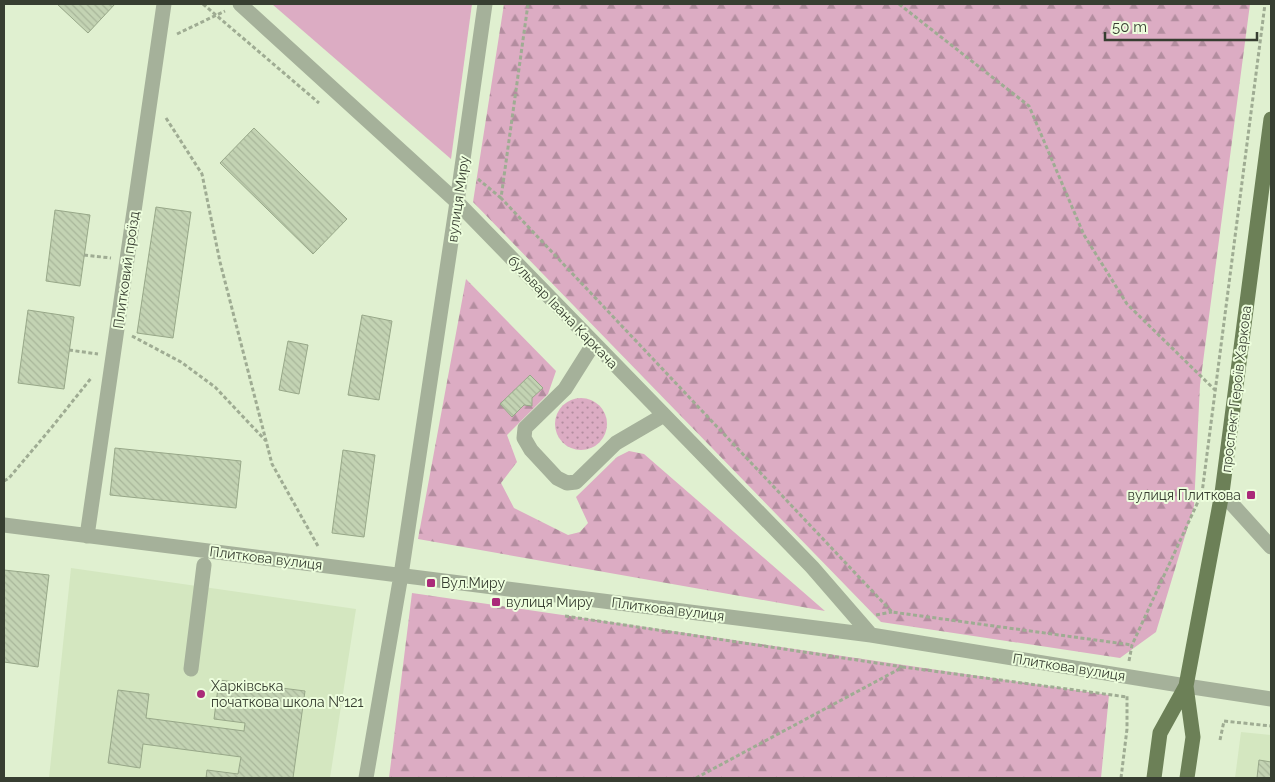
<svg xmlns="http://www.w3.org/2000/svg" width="1275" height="782" viewBox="0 0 1275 782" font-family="Raleway,sans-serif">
<defs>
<pattern id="grass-dots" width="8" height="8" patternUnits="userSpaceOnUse" patternTransform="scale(1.25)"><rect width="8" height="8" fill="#dcacc3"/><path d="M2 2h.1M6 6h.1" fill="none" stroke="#b38d9f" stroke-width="1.8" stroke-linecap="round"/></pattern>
<pattern id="forest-firs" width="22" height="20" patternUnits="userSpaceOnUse" patternTransform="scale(1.25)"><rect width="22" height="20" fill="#dcacc3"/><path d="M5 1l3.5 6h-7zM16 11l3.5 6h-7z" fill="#b38d9f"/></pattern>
<pattern id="building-back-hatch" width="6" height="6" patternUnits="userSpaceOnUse" patternTransform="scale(1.25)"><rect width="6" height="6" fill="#c3d3b3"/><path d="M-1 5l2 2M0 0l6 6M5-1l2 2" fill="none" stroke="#a8b69a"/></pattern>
</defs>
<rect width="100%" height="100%" fill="#e0f0d0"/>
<path fill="#d4e7c0" d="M71 568 356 609 330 778H49Z
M1241 732 1271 735V778H1235Z"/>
<path fill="url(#grass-dots)" d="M555 424a26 26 0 1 1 52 0a26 26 0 1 1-52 0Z"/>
<path fill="url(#forest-firs)" d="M504 4H1250L1200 385 1194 506 1156 632 1120 658 881 622 473 202Z
M466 279 556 371 548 394 507 435 517 462 501 483 514 508 568 535 580 532 588 523 576 497 617 457 629 451 644 454 825 611 418 539Z
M412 593 1109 695 1101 778H389Z"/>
<path fill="#dcacc3" d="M272 4H472L451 159Z"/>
<path fill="url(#building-back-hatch)" stroke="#98a889" d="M57 4H115L88 33Z
M254 128 347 219 313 254 220 163Z
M156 207 191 212 173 338 137 333Z
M55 210 90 215 80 286 46 281Z
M28 310 74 317 64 389 18 383Z
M362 315 392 321 379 400 348 395Z
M288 341 308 345 299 394 279 390Z
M530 375 543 388 532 398V406L524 405 512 417 500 404Z
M115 448 241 461 236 508 110 495Z
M343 450 375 455 364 537 332 533Z
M4 570 49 575 38 667 4 662Z
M219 680 305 691 293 778H206L207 770 238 774 241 757 143 744 140 768 108 763 118 690 149 694 146 718 244 731 245 723 214 719Z
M1259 760 1271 762V778H1257Z"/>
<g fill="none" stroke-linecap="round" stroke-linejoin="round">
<path stroke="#9fac93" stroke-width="3" stroke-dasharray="4 2.5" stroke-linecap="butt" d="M203 4 319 103
M528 4 501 198 892 612 1132 645
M899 4 1029 106 1084 235 1127 304 1215 390
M177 34 225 11
M166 118 202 174 220 262 272 464 319 548
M478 179 501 198
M84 255 111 258
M132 336 181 362 215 387 266 441
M69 350 98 354
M4 481 9 478 52 427 92 377
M876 615 892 612
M565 616 903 667
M1129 661 1132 645 1202 493 1265 4
M1220 740 1224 721 1271 726
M696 778 903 667 1127 697
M1121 778 1127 729V694"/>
<path stroke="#a5b19a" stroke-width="15" d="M240 4 457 202 812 567 871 635
M594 343 565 389 525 428 524 438 531 450 557 478 567 483 576 482 616 443 664 415
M1222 493 1271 547
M4 525 871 635 1186 686 1271 699
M87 536 164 4
M191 669 204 565
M366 778 401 575 457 202 485 4"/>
<path stroke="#6c8057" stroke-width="15" d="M1186 686 1193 737 1187 778
M1154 778 1160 733 1186 686 1222 493 1271 119"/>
</g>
<g fill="#aa2a79" stroke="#edfedd" stroke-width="2">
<rect x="1246" y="490" width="10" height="10" rx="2.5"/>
<rect x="426" y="578" width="10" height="10" rx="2.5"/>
<rect x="491" y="597" width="10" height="10" rx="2.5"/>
<circle cx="201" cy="694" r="5"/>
</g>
<g text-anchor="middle" stroke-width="4" stroke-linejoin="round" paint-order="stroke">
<g font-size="14" fill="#373e31" stroke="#edfedd">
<text transform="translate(458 199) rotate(-82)" y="5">вулиця Миру</text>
<text transform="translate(126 270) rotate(-82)" y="5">Плитковий проїзд</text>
<text transform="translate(563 312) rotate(46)" y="5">бульвар Івана Каркача</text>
<text transform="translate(1236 389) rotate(-83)" y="5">проспект Героїв Харкова</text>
<text transform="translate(266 558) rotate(7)" y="5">Плиткова вулиця</text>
<text transform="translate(668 609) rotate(7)" y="5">Плиткова вулиця</text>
<text transform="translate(1069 667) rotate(9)" y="5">Плиткова вулиця</text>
</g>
<g font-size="14" fill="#373e31" stroke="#edfedd" text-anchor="start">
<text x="1241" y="500" text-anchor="end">вулиця Плиткова</text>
<text x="441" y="588">Вул.Миру</text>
<text x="506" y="607">вулиця Миру</text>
<text x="211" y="691">Харківська<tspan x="211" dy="16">початкова школа №121</tspan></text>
</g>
</g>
<rect width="1275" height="782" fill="none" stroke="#373e31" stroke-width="10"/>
<path d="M1105 32v8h152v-8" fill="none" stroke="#373e31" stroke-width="2.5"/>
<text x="1112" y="32" font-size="15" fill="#373e31" stroke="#edfedd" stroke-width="4" paint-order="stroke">50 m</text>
</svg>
